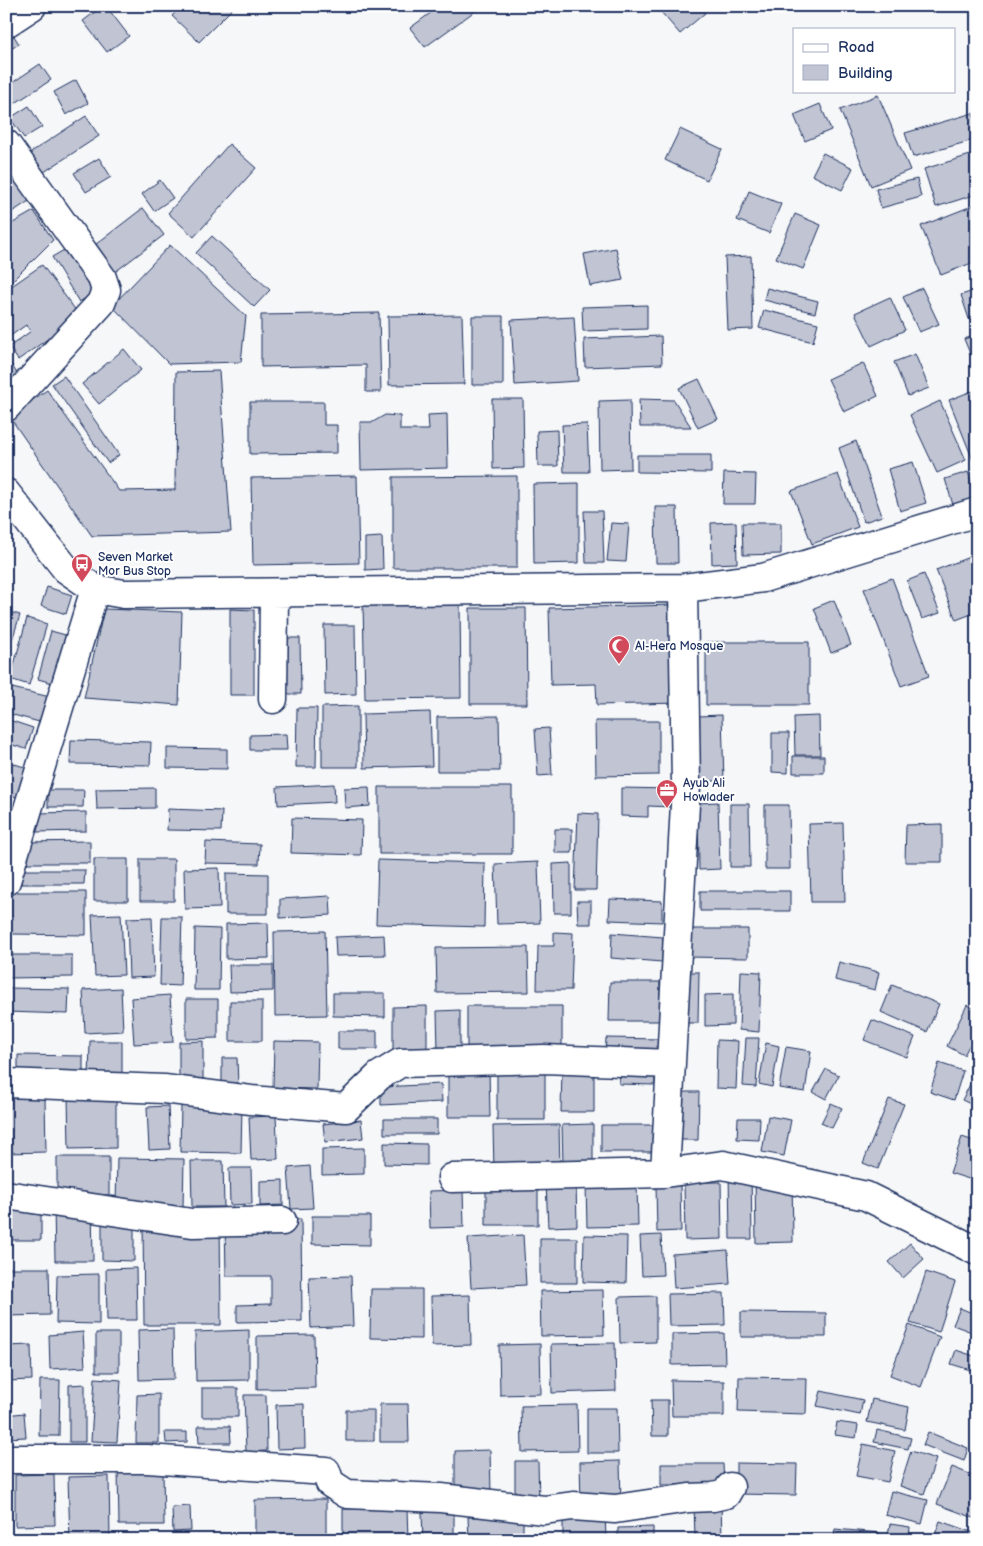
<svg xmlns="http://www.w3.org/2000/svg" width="983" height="1546" viewBox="0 0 983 1546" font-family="'Balsamiq Sans',sans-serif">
<rect width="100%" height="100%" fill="#f6f7f9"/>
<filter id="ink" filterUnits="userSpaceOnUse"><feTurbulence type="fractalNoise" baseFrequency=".02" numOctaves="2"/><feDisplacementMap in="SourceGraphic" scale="10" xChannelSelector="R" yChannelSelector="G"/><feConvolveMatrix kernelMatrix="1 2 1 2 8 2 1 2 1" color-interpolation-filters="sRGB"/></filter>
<g filter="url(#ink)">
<path fill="#c0c4d3" stroke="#1b2f5e" d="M103 6H106L129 36 107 52 83 21Z
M182 6H235L199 42 172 16Z
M440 6H482L425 47 410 28Z
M667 6H699L705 13 680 34 661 12Z
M9 28 19 44 6 52V30Z
M40 64 51 80 6 109V87Z
M76 80 88 103 66 115 54 92Z
M878 95 910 170 871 186 840 110Z
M820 104 831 130 805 141 794 115Z
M29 106 42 127 24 138 10 118Z
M973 113 977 127V139L913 157 905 133Z
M86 116 99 136 41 174 28 154Z
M680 129 722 149 707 180 665 160Z
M229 144 256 168 194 237 168 213Z
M823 153 853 168 842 190 812 175Z
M977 153V194L936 207 924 169Z
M99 158 111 177 86 192 74 173Z
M10 170 29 201 6 216V172Z
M917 179 921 197 881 208 876 189Z
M160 180 173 198 154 211 142 194Z
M749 191 781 204 769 233 737 220Z
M977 204V261L941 275 921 226Z
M143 208 164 235 111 275 91 248Z
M34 211 53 240 9 284 6 281V227Z
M795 214 821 225 803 269 776 258Z
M212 236 270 290 254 307 196 253Z
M170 245 246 316 241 362 169 364 112 306Z
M71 246 98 291 79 302 52 257Z
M616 248 623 280 590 286 584 254Z
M751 256 753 329 728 330 725 257Z
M42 265 80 316 18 360 9 347 31 331 26 325 6 339V290Z
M767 288 818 301 815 313 764 300Z
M922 288 939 324 919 332 903 297Z
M977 290V316L969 319 961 295Z
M890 297 905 330 871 346 855 313Z
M647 305V329L583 331 582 307Z
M764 310 818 323 813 342 759 328Z
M379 313 381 392H366V365L261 367V315Z
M462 315 464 384 389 385 388 316Z
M472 316H503V385H472Z
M574 317 578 381 515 385 511 320Z
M977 335V354L971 356 964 339Z
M661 336 662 364 585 367 584 339Z
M124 349 141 370 99 404 82 384Z
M915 354 929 388 908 396 894 362Z
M6 356 21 380 6 390Z
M863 363 878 396 844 412 828 379Z
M219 371 231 532 92 536 9 416 47 390 119 491 175 490 176 372Z
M64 376 119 455 108 463 52 384Z
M699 379 718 419 698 428 679 388Z
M972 391 977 402V470L949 400Z
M492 399H523L524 468 493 469Z
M639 399 674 400 691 427H640Z
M630 400 631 469 600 470 599 401Z
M940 401 966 460 937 473 910 415Z
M250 402H324V425H337V453L250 454Z
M447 414 448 468 361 470 360 422H373L385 415 400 416V430H429L428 415Z
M587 424 589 472H564L562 425Z
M557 430 558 466H538L537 431Z
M856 441 882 516 864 522 839 448Z
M637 455H711V473L637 472Z
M913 462 926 503 900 511 888 469Z
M968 472 977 501 954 508 945 479Z
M724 473 756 474 755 504H723Z
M838 474 858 527 812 544 791 491Z
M357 476 359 563 253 565 251 478Z
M517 476V568H393V477Z
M579 483V563L534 564 533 484Z
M655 507H677L678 563H656Z
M584 511H602L604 563H586Z
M736 522 737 563 712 564 711 523Z
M611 523 629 524 626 562 607 561Z
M742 523H781V554L743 555Z
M382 537 383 569 365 570V538Z
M977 554V612L956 620 936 570Z
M924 574 940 613 922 619 907 581Z
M892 578 929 676 901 686 864 589Z
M47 587 72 595 66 614 41 606Z
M834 600 851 645 831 653 814 608Z
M460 602 461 698 365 699 363 603Z
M678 605 680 703 597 705 596 684 551 685 549 608Z
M470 608H526L527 704H470Z
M104 609 182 612 179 705 84 698Z
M230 609 254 610V695H230Z
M6 611 20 615 6 659Z
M27 618 47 624 29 685 10 679Z
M324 625H355L356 694 325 695Z
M51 631 69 636 56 684 38 679Z
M286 638H300L301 694H286Z
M706 642H809V705H706Z
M8 687 50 697 43 723 6 713Z
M358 706V767H322V707Z
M297 708H317L316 767H296Z
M430 712 432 766 364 768 363 714Z
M722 715 724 781H700L698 716Z
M499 716 500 771H437V717Z
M819 716 820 755H795L794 717Z
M6 719 33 728 26 749 6 743Z
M595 721H659V775L596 776Z
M549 728 552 775 538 776 535 729Z
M772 733H789L788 773 772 772Z
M286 734 287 750H250V735Z
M71 740 151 742 150 765 70 764Z
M167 748 227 749V769L167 768Z
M793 756H824V773H793Z
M6 761 30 769 20 798 6 794Z
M334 784 335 802 278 805 277 787Z
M369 787 370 806 345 808 344 788Z
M379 787H512V854H379Z
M155 788V808L97 809 96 789Z
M621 788 672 789V807L648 806V817L621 816Z
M48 790H84L83 807H48Z
M718 802 720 869 699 870 698 803Z
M730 804H749L750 867H730Z
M765 805H789L790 869H765Z
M168 809 222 811 221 831 167 830Z
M86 812V831L36 832V813Z
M578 813 598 814 596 890H575Z
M292 818 362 820 361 855 291 853Z
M843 823 845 902H811L809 824Z
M942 824V862H905L906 825Z
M555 829H572V853H555Z
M90 841V863H24V842Z
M206 842 260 844 259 864 205 863Z
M94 859H128V901H94Z
M140 859H174V901H140Z
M378 860 485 863 484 927 376 924Z
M538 862 540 923 497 924 495 864Z
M571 863V913H554L553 864Z
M219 868 220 908 185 909 184 869Z
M21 870H85L84 884H21Z
M226 873 268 874V914H226Z
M700 891H790V911H700Z
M10 892H86V935L10 934Z
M330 896 331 915 280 918V899Z
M610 899 662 901V922L609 920Z
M577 901H591V924H578Z
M121 914 124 975 95 976 92 915Z
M152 917 154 977 129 978 127 918Z
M162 917H182L180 986 160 985Z
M268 923 269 958 226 959V924Z
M195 928 220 929 219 990H194Z
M686 929H748V958L686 957Z
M325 931 327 1015 275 1016 274 932Z
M554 932 573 933 571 990H537L538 946H554Z
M612 933 663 937 662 962 611 958Z
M384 935 385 955 336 956 335 937Z
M528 947 529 992 437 993 436 948Z
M6 955H72V977L6 978Z
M839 962 879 972 875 990 835 980Z
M229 965H273V991L230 992Z
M741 971 761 972 759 1032 739 1030Z
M682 972H699L698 1023H681Z
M610 982H660V1021H609Z
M892 985 939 1004 927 1032 881 1012Z
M6 988 69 989 68 1014 6 1012Z
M121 988 123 1031 85 1033 83 990Z
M333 993H385V1017L333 1016Z
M733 994V1025L705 1026V995Z
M170 995 173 1042 134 1044 131 998Z
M186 999H218V1038L186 1039Z
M230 1001H262V1041H230Z
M967 1005 977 1010V1031L964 1055 947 1046Z
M427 1006V1051L393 1052V1007Z
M467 1006H562V1052L467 1053Z
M460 1010V1051H438L437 1011Z
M872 1020 915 1037 907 1057 864 1040Z
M338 1031H377V1049H338Z
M606 1038 661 1039 660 1059 605 1057Z
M746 1038H759L756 1087 743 1086Z
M717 1040 738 1041 736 1089 716 1088Z
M90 1041H122V1080H89Z
M203 1041V1085H179V1042Z
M274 1041 318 1042 317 1089 273 1088Z
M766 1043 779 1046 772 1087 759 1084Z
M786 1047 811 1051 805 1092 779 1088Z
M18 1055 83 1056V1077L18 1076Z
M222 1058H237L238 1087 222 1088Z
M497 1062H545V1120H497Z
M939 1063 963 1071 954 1100 930 1092Z
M562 1067H594V1112H561Z
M620 1067 655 1068V1085L619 1084Z
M448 1069H489L490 1117H448Z
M826 1069 839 1075 826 1099 813 1092Z
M977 1071V1107L962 1100Z
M441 1084 442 1102 381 1105V1087Z
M679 1092H699L698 1140H678Z
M116 1095V1148L69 1149 68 1096Z
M6 1098H45L46 1152 6 1153Z
M889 1099 904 1104 878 1169 863 1163Z
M831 1103 842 1108 832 1128 821 1123Z
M181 1105 242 1106 241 1153 180 1152Z
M168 1106 170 1149 149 1150 147 1107Z
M276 1116 278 1159 251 1160 249 1117Z
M768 1116 791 1120 784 1156 762 1152Z
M738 1118H760L759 1140 737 1139Z
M384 1119H437V1134H384Z
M361 1120 363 1138 325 1142 323 1124Z
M593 1124V1165H563L562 1125Z
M559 1125 560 1170 494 1172 493 1126Z
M601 1125H655L654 1152H601Z
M962 1137 977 1142V1156L969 1179 950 1173Z
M384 1143 427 1144V1165L384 1164Z
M364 1148V1174L322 1175V1149Z
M57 1157H109V1195H57Z
M117 1158 184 1159 183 1207 116 1205Z
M191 1161H223L224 1207H192Z
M977 1165V1182L972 1181Z
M310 1166 313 1208 291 1209 288 1168Z
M229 1168H251L252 1204 230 1205Z
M751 1171 752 1239H730L729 1172Z
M792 1177 793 1242 756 1243 755 1178Z
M283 1180V1205L260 1206V1181Z
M576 1182 577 1226 548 1227 546 1183Z
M684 1182H721L722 1239 685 1240Z
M637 1184 638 1226 587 1227 586 1185Z
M680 1184 681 1231 657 1232 656 1185Z
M538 1186V1225H486V1187Z
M463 1190 464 1227 430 1228 429 1191Z
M6 1198H41V1240H6Z
M54 1205H92L93 1261H55Z
M102 1210H134V1261L102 1260Z
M312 1216H370V1245L312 1244Z
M220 1217 221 1325H144L143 1218Z
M301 1219 302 1321 237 1322V1305L271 1304V1276H226L225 1220Z
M523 1235 526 1285 471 1288 468 1238Z
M584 1235 627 1236 626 1283 583 1282Z
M661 1235 663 1275 642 1276 640 1236Z
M540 1238H577V1283H540Z
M910 1243 924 1259 903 1278 889 1262Z
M728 1250 730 1284 674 1288 672 1254Z
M6 1268H49L50 1315 6 1316Z
M136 1268 137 1320H107L106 1269Z
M926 1272 955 1282 939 1332 910 1323Z
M99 1274V1324L56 1323 57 1275Z
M351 1276 353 1326 311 1328 309 1277Z
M371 1289H422V1339L370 1338Z
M603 1290 604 1335 541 1336 540 1291Z
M724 1293 725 1325 669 1326 668 1294Z
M470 1295 471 1345 432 1346 431 1296Z
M656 1296V1342L620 1343 619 1297Z
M960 1308 977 1315V1334L953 1325Z
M741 1312 826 1313V1337H741Z
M909 1325 940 1337 921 1387 890 1375Z
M173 1329 174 1379 139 1380 138 1330Z
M249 1330V1380L196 1381 195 1332Z
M83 1332 85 1367 50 1369 49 1335Z
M96 1333H119V1372H96Z
M724 1333 725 1364 672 1365V1334Z
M314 1335 315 1388 257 1389V1336Z
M615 1343 616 1391 552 1393 551 1344Z
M540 1344 541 1394 500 1395 499 1345Z
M31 1345 32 1380 6 1381V1346Z
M956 1350 977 1357V1372L951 1364Z
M739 1377 807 1378 806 1414 738 1412Z
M95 1378 121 1380 117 1442 91 1441Z
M40 1380H60L59 1436H39Z
M671 1380 724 1381V1416H672Z
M85 1384V1442H69V1385Z
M202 1388H238V1417H202Z
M821 1391 863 1400 860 1415 817 1406Z
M159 1394V1443H136L137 1395Z
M244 1395H266L267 1451 246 1452Z
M872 1399 909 1407 905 1430 867 1422Z
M651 1400H668V1436H652Z
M304 1404 305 1448 277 1449 276 1405Z
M380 1404H408L409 1442H380Z
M577 1405 578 1451 522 1452 521 1406Z
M587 1408H617L618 1453H587Z
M346 1410H374V1441H346Z
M24 1413 26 1437 6 1438V1415Z
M837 1422 858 1425 856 1438 835 1435Z
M198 1426H230L231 1443H199Z
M877 1430 911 1438 908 1449 874 1442Z
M165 1432H187V1442L166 1443Z
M928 1432 968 1448 964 1461 923 1445Z
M863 1444 895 1451 888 1482 856 1476Z
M490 1450 491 1494 455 1495V1451Z
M911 1451 936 1459 924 1494 900 1486Z
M515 1461H538L539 1502H515Z
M620 1461 621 1503 581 1504 580 1462Z
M736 1463 797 1464 796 1495 736 1494Z
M661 1464H723L724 1485H661Z
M952 1467 977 1477V1519L937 1504Z
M118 1471H163L164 1525H119Z
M54 1474 55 1525 15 1526V1475Z
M109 1476 110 1540H70L68 1477Z
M891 1491 928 1500 922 1524 885 1515Z
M326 1499V1540H255V1500Z
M721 1502 722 1540H695L694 1503Z
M190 1506 191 1531 173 1532 172 1507Z
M407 1508 408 1540H343V1509Z
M605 1510 606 1540H563V1511Z
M454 1511V1540H423L422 1512Z
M523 1516V1540H469L468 1517Z
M940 1521 977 1534V1540H933Z
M890 1524 910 1527 909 1540H887Z
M653 1527V1540H618V1528Z
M835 1529 880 1533 879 1540H834Z"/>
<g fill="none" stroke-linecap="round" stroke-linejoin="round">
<g stroke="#1b2f5e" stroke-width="31">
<path id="minor" d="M6 23 32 6
M6 144 102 278 106 290 101 303 6 407
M6 493 66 569 95 589 124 594 683 588 763 578 977 512
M273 699 274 593
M6 881 95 589
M6 1083 164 1089 251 1100 346 1108 379 1076 400 1063 544 1059 671 1064
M665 1173 686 786 683 588
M452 1178 665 1173 723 1165 866 1196 977 1251
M6 1195 192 1223 282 1221
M6 1459H147L326 1471 330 1483 347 1494 441 1498 544 1510 573 1506 615 1509 689 1498 713 1497 726 1494 730 1487"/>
</g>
<use href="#minor" stroke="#fff" stroke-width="28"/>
</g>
</g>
<defs>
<g id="bus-pin" transform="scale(1.125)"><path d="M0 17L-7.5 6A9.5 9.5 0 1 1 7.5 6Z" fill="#d1495b" stroke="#fff"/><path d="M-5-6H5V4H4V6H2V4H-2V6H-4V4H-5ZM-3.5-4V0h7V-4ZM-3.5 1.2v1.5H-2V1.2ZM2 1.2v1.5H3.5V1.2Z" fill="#fff"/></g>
<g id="mosque-pin" transform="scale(1.125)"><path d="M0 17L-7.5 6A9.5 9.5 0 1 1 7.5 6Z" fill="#d1495b" stroke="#fff"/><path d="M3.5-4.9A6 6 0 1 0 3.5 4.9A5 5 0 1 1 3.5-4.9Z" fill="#fff"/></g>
<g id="office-pin" transform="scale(1.125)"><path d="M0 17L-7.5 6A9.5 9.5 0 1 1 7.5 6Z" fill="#d1495b" stroke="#fff"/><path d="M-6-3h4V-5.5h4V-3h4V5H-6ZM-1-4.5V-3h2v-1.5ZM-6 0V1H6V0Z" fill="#fff"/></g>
</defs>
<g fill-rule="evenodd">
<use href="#bus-pin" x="82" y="564"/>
<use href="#mosque-pin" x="619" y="646"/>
<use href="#office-pin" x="667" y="790"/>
</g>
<g text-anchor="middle" stroke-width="4" stroke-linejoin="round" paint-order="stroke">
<g font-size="12" fill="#1b2f5e" stroke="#fff" text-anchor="start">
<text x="98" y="561">Seven Market<tspan x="98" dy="14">Mor Bus Stop</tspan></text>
<text x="635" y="650">Al-Hera Mosque</text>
<text x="683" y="787">Ayub Ali<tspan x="683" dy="14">Howlader</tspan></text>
</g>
</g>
<rect width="983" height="1546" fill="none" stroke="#fff" stroke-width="25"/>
<rect x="12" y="12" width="958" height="1521" fill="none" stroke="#1b2f5e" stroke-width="2" filter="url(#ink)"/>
<rect x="793" y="28" width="162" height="65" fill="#ffffff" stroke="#a4acbf"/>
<rect x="803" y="44" width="25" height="8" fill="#ffffff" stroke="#a4acbf"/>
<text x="838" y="52" font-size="15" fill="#1b2f5e">Road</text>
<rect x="803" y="65" width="25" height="15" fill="#c0c4d3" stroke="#a4acbf"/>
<text x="838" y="78" font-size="15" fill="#1b2f5e">Building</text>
</svg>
